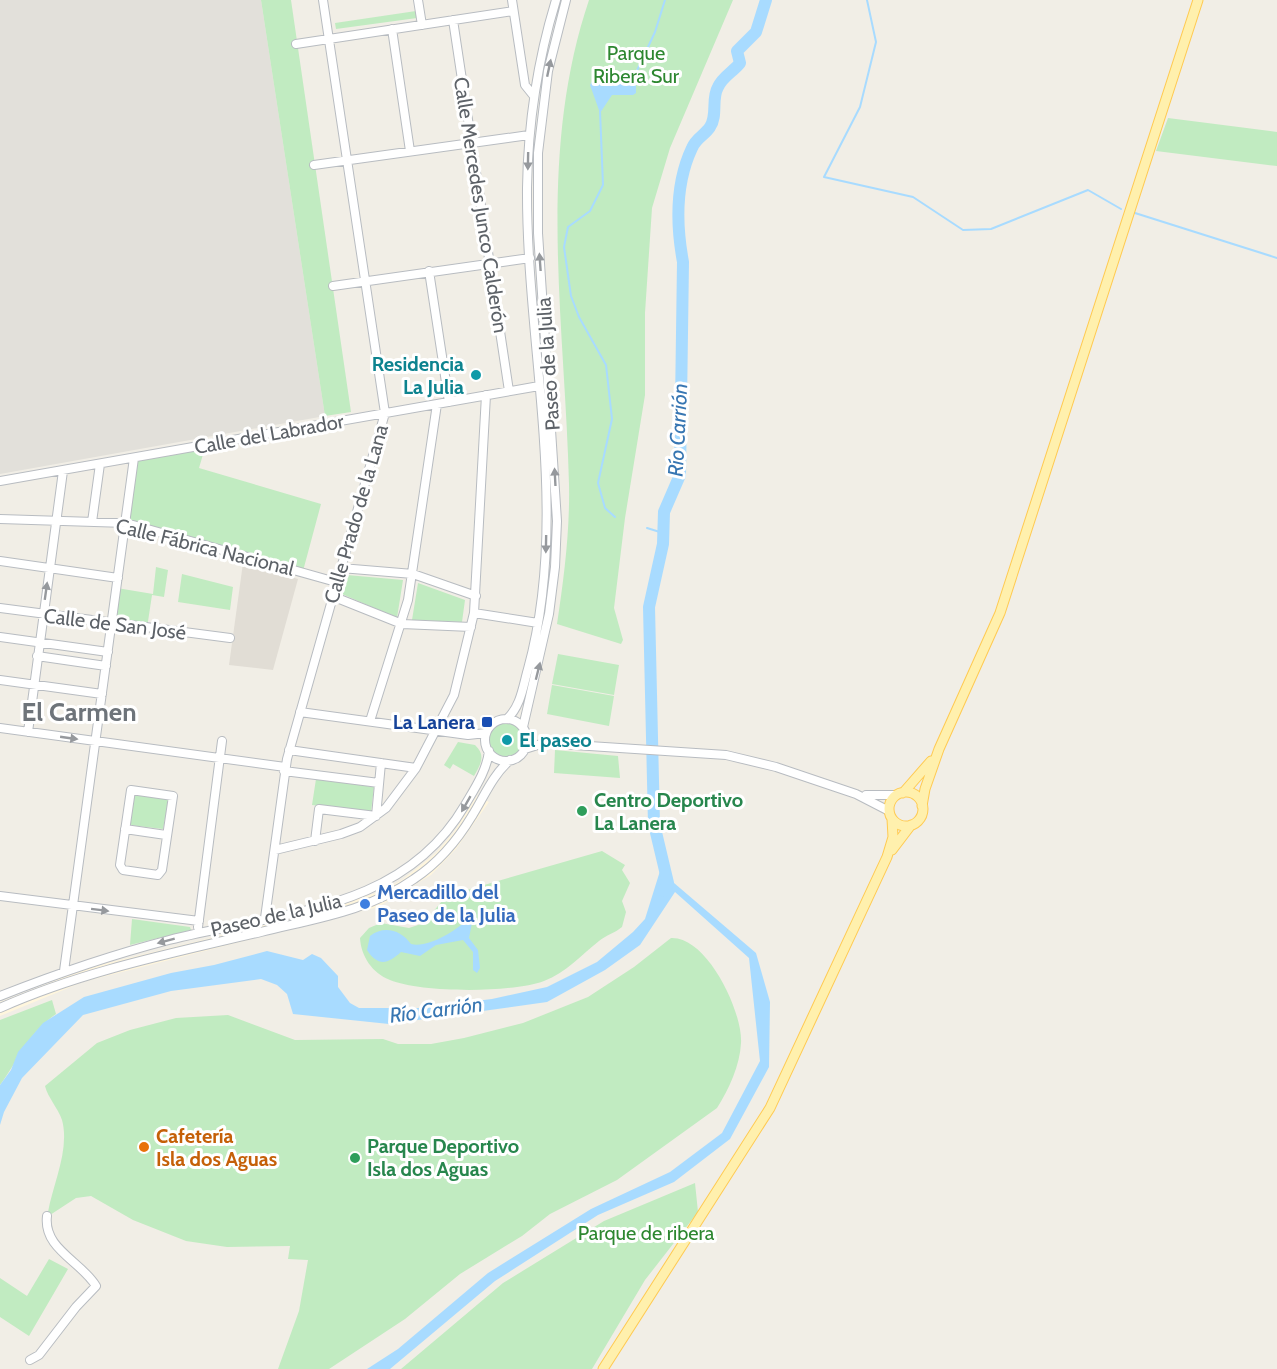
<svg xmlns="http://www.w3.org/2000/svg" width="1277" height="1369" viewBox="0 0 1277 1369" font-family="Cabin,sans-serif">
<rect width="100%" height="100%" fill="#f1eee6"/>
<path fill="#fff6dd" d="M477 796 489 802 456 849 431 875 378 907 83 982 0 1016V1002L87 968 309 914 382 891 402 880 436 853 454 832Z"/>
<path fill="#e2e0da" d="M0 0H261L325 416 0 474Z"/>
<path fill="#e1ddd5" d="M243 563 298 579 273 670 229 665Z"/>
<path fill="#c1ebc1" d="M261 0H291L351 412 325 416Z
M589 0H733L670 148 652 208 645 313V395L625 518 614 608 623 640 621 644 557 624C564 578 570 531 569 484 565 322 536 157 589 0Z
M416 11 417 18 336 29 335 23Z
M1168 118 1277 132V166L1156 151Z
M202 446 204 451 199 468 321 504 303 571 126 523 134 458Z
M156 567 168 570 164 597 152 595 147 628 112 623 117 588 153 594Z
M182 574 233 587 230 610 178 602Z
M347 575 403 580 397 618 342 594Z
M418 583 465 600 462 622 412 620Z
M558 654 619 665 614 695 552 684Z
M552 685 614 696 609 726 547 714Z
M485 740a21 21 0 1 1 42 0a21 21 0 1 1-42 0Z
M458 742 475 745C486 755 481 764 474 776L453 764 450 769 444 765Z
M555 750 618 756 620 778 554 773Z
M316 779 374 787 371 812 312 805Z
M134 793 169 798 163 829 129 825Z
M602 851 625 865 622 870 630 883 622 901 626 912 622 927C615 933 606 935 599 941 581 955 566 973 544 981 513 993 421 993 390 980 372 973 361 956 360 938L369 928 381 923 409 928 424 923 446 896Z
M132 919 190 927 191 930 130 945Z
M671 938C707 936 743 1012 741 1043 740 1065 729 1089 717 1108L617 1180 550 1214 522 1236 460 1274 405 1319 329 1369H278L299 1311 308 1260 288 1259 290 1246 227 1247 186 1241 133 1220 91 1196 76 1198 50 1215 48 1212C53 1184 70 1149 62 1120 58 1108 48 1098 45 1086L97 1043 130 1030 176 1018 228 1015 295 1040 383 1039 398 1044H431L464 1038 523 1023 588 997 634 967Z
M52 1000 56 1014C27 1034 20 1058 0 1085V1020Z
M695 1183 698 1212 645 1280 592 1369H401L503 1283 604 1221Z
M49 1259 68 1269 29 1336 0 1317V1278L27 1296Z"/>
<path fill="#a8dbff" d="M633 75 636 80V93L633 95H612L600 113 590 85 593 80 618 84Z
M660 871 756 953 770 1002 769 1067 730 1139 674 1182 598 1215 495 1281 390 1369H367L398 1349 488 1273 591 1209 670 1172 722 1133 760 1061 749 958 675 892 640 945 605 970 547 1002 389 1024 293 1014 287 994 277 985 261 979 171 991 83 1015 22 1078 4 1112 0 1125V1085L11 1070 18 1052 43 1023 84 997 171 973 214 965 267 951 303 960 312 954 321 958 338 976V987L350 1003 359 1008H418L492 999 547 987 597 962 633 932 645 919Z
M467 920 472 923 469 938 478 950 480 968 477 973 473 970V952L463 940 436 945 420 956 401 952C388 964 378 967 367 950L370 936C384 925 401 930 411 944 428 948 454 932 467 920Z"/>
<g fill="none" stroke-linecap="round" stroke-linejoin="round">
<path stroke="#a8dbff" stroke-width="2" d="M867 0 876 42 860 107 824 177 913 197 963 230 991 229 1088 190 1121 209
M634 77 655 32 665 0
M600 111 603 185 590 211 568 227 564 247 571 296 579 317 606 365 612 419 598 483 605 508 615 517
M1135 213 1277 258
M647 528 663 533"/>
<path stroke="#a8dbff" stroke-width="12" d="M664 891 668 883 654 824 649 607 663 544 664 512 680 475 683 262C676 224 675 184 692 148 696 138 705 135 710 127 718 115 711 99 718 87 723 76 733 72 740 63L737 51 756 32 766 0"/>
<g stroke="#b8bcc1" stroke-width="10">
<path id="minor" d="M418 0 422 25
M512 0 525 85 533 95
M453 20 509 391
M392 29 410 151
M296 44 513 11
M314 165 529 135
M429 271 449 402
M333 286 530 258
M0 481 539 386
M0 519 126 523 336 582
M92 522 100 464
M0 561 118 578
M341 568 413 574 476 596
M332 596 402 624 471 627
M0 608 230 638
M474 613 538 623
M0 637 108 652
M37 656 106 666
M0 680 102 694
M300 712 468 735 486 733
M507 719C521 706 523 686 528 669 571 512 526 348 527 188 528 124 537 62 556 0
M485 740a21 21 0 1 1 42 0a21 21 0 1 1-42 0Z
M370 721 408 600 437 404
M523 727 549 614 555 567 557 521 538 233V153L548 71 566 0
M0 728 285 767
M28 732 63 471
M525 749 544 743 726 755 776 767 856 794 889 811
M289 750 416 768
M284 771 379 783
M131 790 173 796 162 870 158 875 123 870 120 865Z
M866 795H896
M125 829 166 835
M315 841 319 809 376 816 381 763
M275 850 341 834 360 827 386 808 416 768 454 695 474 613 486 395
M0 896 199 921
M265 918 287 759 385 413 323 0
M198 927 222 741
M64 971 134 458
M0 996C56 974 111 955 169 940 278 912 402 913 465 805 475 788 487 770 489 751
M0 1008C83 971 173 953 261 932 313 919 369 911 414 879 438 863 457 841 472 816 484 797 492 776 510 760
M30 1360 39 1355 76 1307 96 1286C81 1261 43 1249 47 1216"/>
</g>
<g stroke="#ffca51" stroke-width="11">
<path id="major" d="M889 809a17 17 0 1 1 34 0a17 17 0 1 1-34 0Z
M903 793 931 761
M922 806 925 789 939 749 1000 613 1198 0
M892 850 911 825
M603 1369 770 1108 887 857 893 837 892 819"/>
</g>
<use href="#minor" stroke="#fff" stroke-width="8"/>
<use href="#major" stroke="#fff0ad" stroke-width="9"/>
</g>
<defs><path id="oneway-solid" d="M-6-.8H1V-3.2L6.5 0L1 3.2V.8H-6Z" transform="scale(1.5)"/></defs>
<g fill="#96999d">
<use href="#oneway-solid" transform="translate(549 68) rotate(-78)"/>
<use href="#oneway-solid" transform="translate(528 161) rotate(91)"/>
<use href="#oneway-solid" transform="translate(540 262) rotate(-94)"/>
<use href="#oneway-solid" transform="translate(555 477) rotate(-93)"/>
<use href="#oneway-solid" transform="translate(546 544) rotate(91)"/>
<use href="#oneway-solid" transform="translate(46 591) rotate(-82)"/>
<use href="#oneway-solid" transform="translate(538 671) rotate(-76)"/>
<use href="#oneway-solid" transform="translate(69 738) rotate(8)"/>
<use href="#oneway-solid" transform="translate(466 804) rotate(120)"/>
<use href="#oneway-solid" transform="translate(100 910) rotate(7)"/>
<use href="#oneway-solid" transform="translate(166 941) rotate(165)"/>
</g>
<g fill="#0f9aa8" stroke="#fff" stroke-width="2">
<circle cx="476" cy="375" r="6"/>
<circle cx="507" cy="740" r="6"/>
</g>
<rect fill="#1a4fb4" stroke="#fff" stroke-width="2" x="481" y="716" width="12" height="12" rx="3"/>
<g fill="#2e9e5b" stroke="#fff" stroke-width="2">
<circle cx="582" cy="811" r="6"/>
<circle cx="355" cy="1158" r="6"/>
</g>
<circle fill="#3f7fe0" stroke="#fff" stroke-width="2" cx="365" cy="904" r="6"/>
<circle fill="#e8710a" stroke="#fff" stroke-width="2" cx="144" cy="1147" r="6"/>
<g text-anchor="middle" stroke-width="6" stroke-linejoin="round" paint-order="stroke">
<g font-size="20" fill="#2d8730" stroke="#fff">
<text x="636" y="60">Parque<tspan x="636" dy="23">Ribera Sur</tspan></text>
<text x="646" y="1240">Parque de ribera</text>
</g>
<g font-size="20" fill="#5d6268" stroke="#fff">
<text transform="translate(481 205) rotate(81)" y="7">Calle Mercedes Junco Calderón</text>
<text transform="translate(548 364) rotate(-94)" y="7">Paseo de la Julia</text>
<text transform="translate(269 434) rotate(-10)" y="7">Calle del Labrador</text>
<text transform="translate(356 514) rotate(-74)" y="7">Calle Prado de la Lana</text>
<text transform="translate(205 547) rotate(14)" y="7">Calle Fábrica Nacional</text>
<text transform="translate(115 624) rotate(7)" y="7">Calle de San José</text>
<text transform="translate(276 915) rotate(-13)" y="7">Paseo de la Julia</text>
</g>
<g font-size="20" font-weight="bold" fill="#0d838f" stroke="#fff" text-anchor="end">
<text x="464" y="371">Residencia<tspan x="464" dy="23">La Julia</tspan></text>
<text x="519" y="747" text-anchor="start">El paseo</text>
</g>
<g font-size="20" font-weight="bold" fill="#164399" stroke="#fff" text-anchor="end">
<text x="475" y="729">La Lanera</text>
</g>
<g font-size="20" font-weight="bold" fill="#27864d" stroke="#fff" text-anchor="start">
<text x="594" y="807">Centro Deportivo<tspan x="594" dy="23">La Lanera</tspan></text>
<text x="367" y="1153">Parque Deportivo<tspan x="367" dy="23">Isla dos Aguas</tspan></text>
</g>
<g font-size="20" font-weight="bold" fill="#366cbe" stroke="#fff" text-anchor="start">
<text x="377" y="899">Mercadillo del<tspan x="377" dy="23">Paseo de la Julia</tspan></text>
</g>
<g font-size="20" font-weight="bold" fill="#c56008" stroke="#fff" text-anchor="start">
<text x="156" y="1143">Cafetería<tspan x="156" dy="23">Isla dos Aguas</tspan></text>
</g>
<g font-size="21" font-style="italic" fill="#3776b2" stroke="#fff">
<text transform="translate(678 430) rotate(-87)" y="7">Río Carrión</text>
<text transform="translate(436 1010) rotate(-7)" y="7">Río Carrión</text>
</g>
<g font-size="26" font-weight="bold" fill="#6e747a" stroke="#fff">
<text x="79" y="721">El Carmen</text>
</g>
</g>
</svg>
